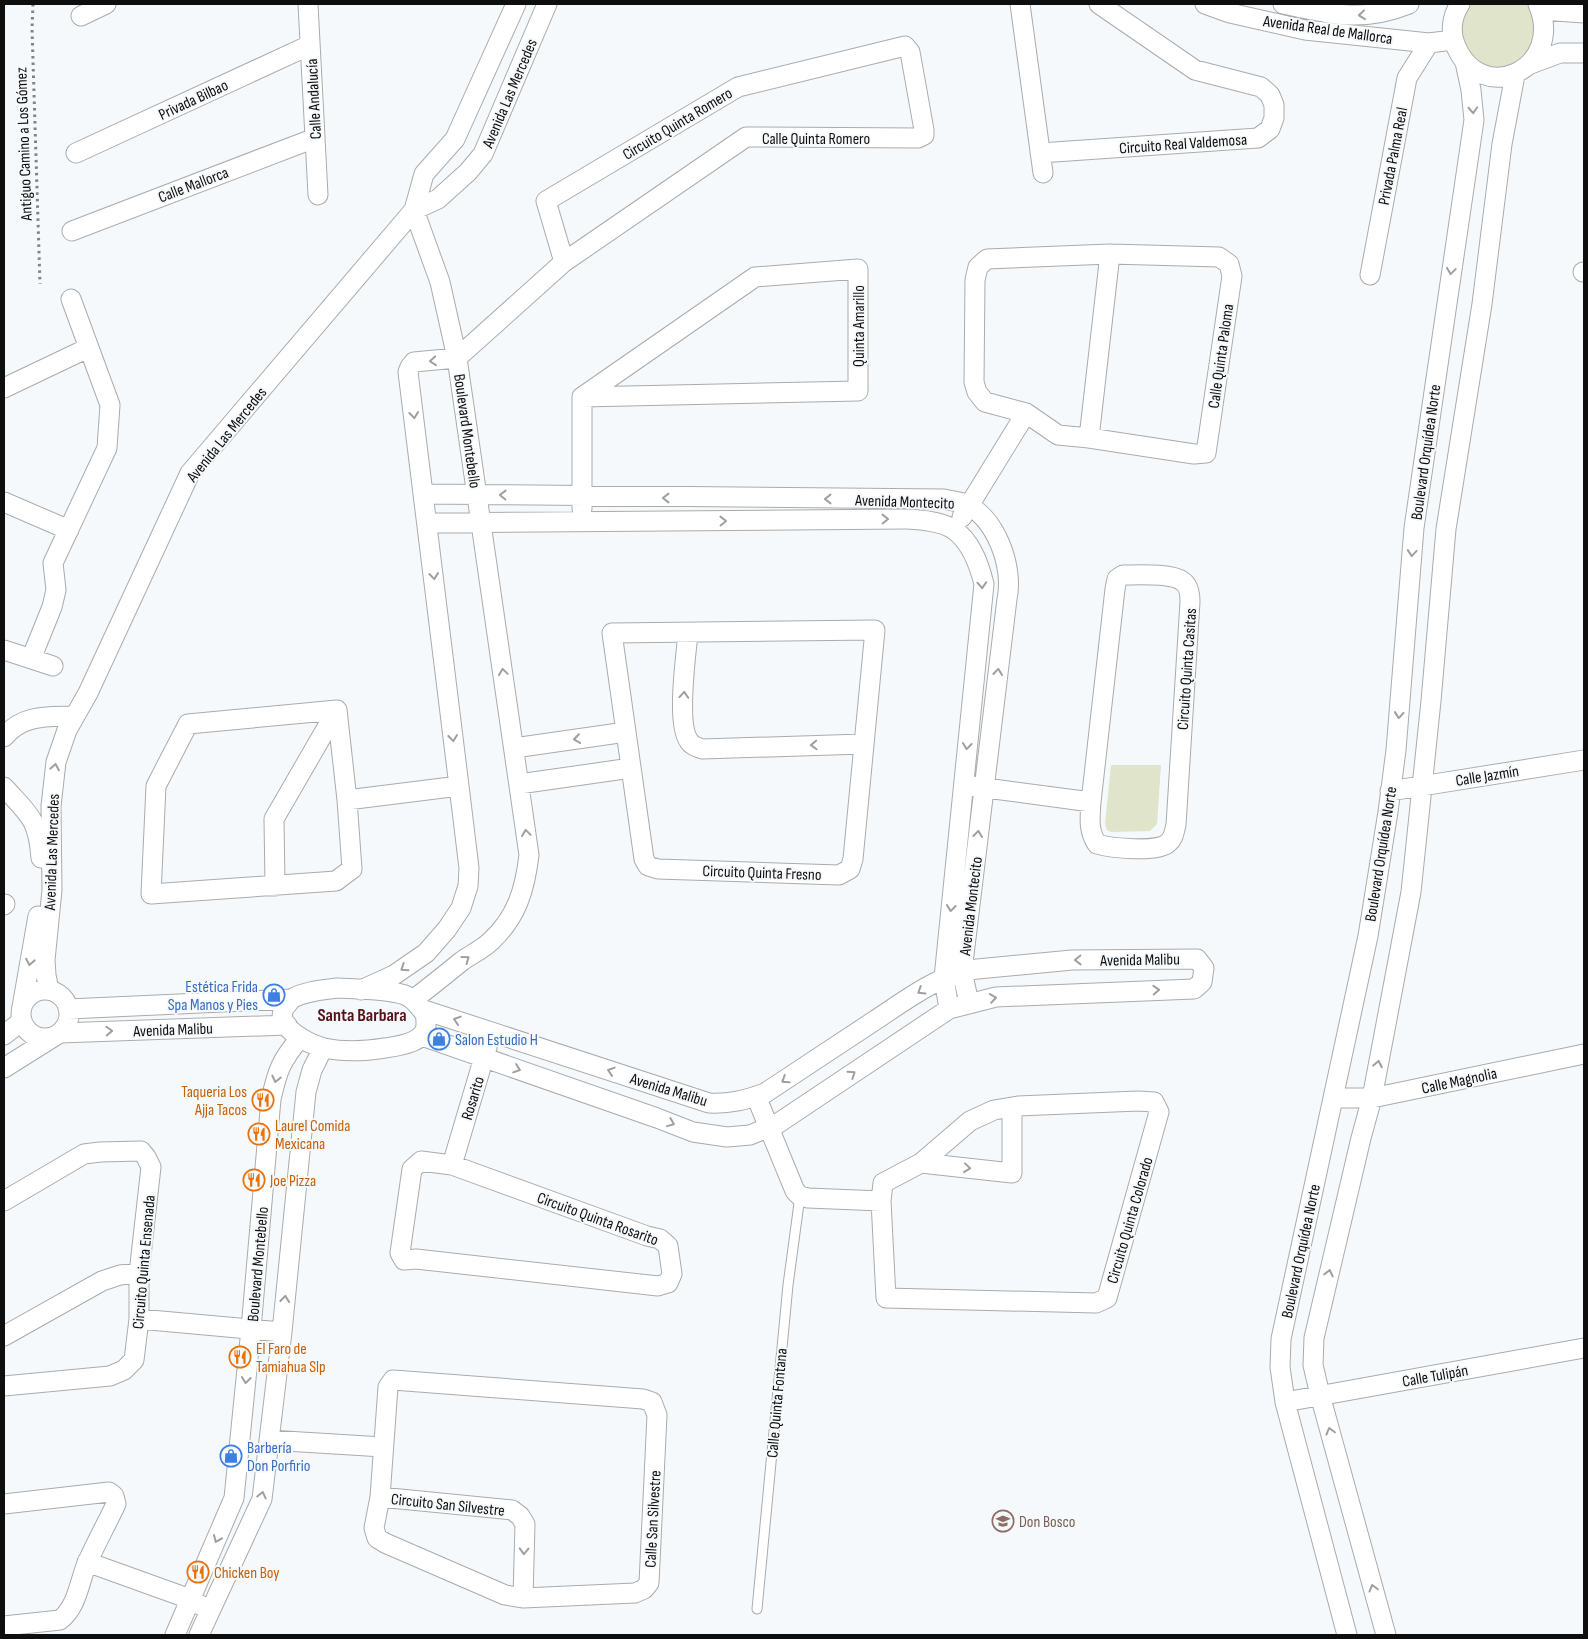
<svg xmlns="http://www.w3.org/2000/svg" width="1588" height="1639" viewBox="0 0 1588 1639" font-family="'Sofia Sans Condensed',sans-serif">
<rect width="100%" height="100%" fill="#f6f9fb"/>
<path fill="#dfe4ca" d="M1461 4H1536L1544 25 1516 72 1465 61 1457 12Z
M1111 765H1161L1157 824 1150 831 1111 832 1107 830 1105 824Z"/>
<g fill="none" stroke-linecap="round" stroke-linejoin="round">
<g stroke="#a9abad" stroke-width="11">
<path id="lane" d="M757 1609 788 1285 800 1196"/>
</g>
<g stroke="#a9abad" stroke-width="21">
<path id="street" d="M308 4 318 195
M1020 4 1043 173
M1205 4 1230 13 1305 30 1429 43 1453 40
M1283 4C1330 14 1362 23 1409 4
M1460 4C1452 16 1450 31 1455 44 1480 109 1566 69 1538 4
M1541 10 1584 13
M81 16 106 4
M1528 65 1560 53H1584
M76 153 310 45
M1040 153 1258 138 1270 129 1274 118V105L1270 95 1261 87 1195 70 1099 4
M414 210 438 199 468 172 483 154 547 4
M72 231 315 138
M1110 254 1219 257 1229 264 1232 276 1206 453 1194 454 1089 438 1058 435 1026 413 985 402 977 392 974 382 975 280 978 267 987 259Z
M858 269V391L582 397 755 277Z
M1583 272H1584
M1370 275 1407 78 1429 43
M457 358 564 262 746 137 918 138 924 135V130L910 52 905 46 738 87 546 201 564 262
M4 388 88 348
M582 397V509
M1089 438 1110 254
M424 494 944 499C950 501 957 501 963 503 996 516 1014 567 1007 599L962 971 969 1003
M4 502 69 530
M962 517 1026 413
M427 523 906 519C921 520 940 521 953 529 971 541 979 564 984 584L944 978 949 1009
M1123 575C1138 575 1171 573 1182 581 1189 585 1190 595 1190 602L1176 825C1174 832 1174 838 1168 843 1157 853 1111 848 1097 844 1088 831 1090 817 1091 802L1115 589 1117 579Z
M875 630 853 859 850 869 839 875 658 869 648 866 644 859 612 633Z
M688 633C686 656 676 724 689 741 691 745 697 747 702 749L863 744
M4 650 53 666
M31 659 52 607 56 590 53 563 107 448 110 405 71 299
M337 710 347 800 352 869 336 881 151 894 156 786 188 724Z
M4 737C23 714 47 717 74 716
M514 748 626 732
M519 784 631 768
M971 786 1091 802
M4 787C29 815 38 818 41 858
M1390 791 1584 760
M347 800 459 786
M275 886 274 819 337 710
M4 905 5 904
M337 988C356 989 388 989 405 995 413 998 417 1004 422 1010 426 1015 426 1018 426 1024 427 1043 398 1046 385 1048 366 1051 343 1052 324 1048 309 1044 272 1026 285 1007 288 1004 290 1000 293 998 306 991 323 990 337 988Z
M21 1014a24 24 0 1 1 48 0a24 24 0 1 1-48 0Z
M49 990 46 975 45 960 52 890 51 806 56 762 67 730 88 693 190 473 414 210 424 174 455 139 516 4
M361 990 394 975 426 953 447 929 461 908 468 886 469 868 459 786 408 372 410 367 414 362 457 358
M414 999C430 987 446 974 462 961 472 954 483 949 491 941 517 917 525 889 529 855L457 358 440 282 414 210
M22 1007 38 916
M68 1009 291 999
M421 1009 709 1103C730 1104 746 1100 765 1093 801 1069 838 1045 874 1021 903 1002 933 979 967 970L1072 960 1197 959 1204 968 1202 982 1194 989 996 997 949 1009 777 1124 750 1135 727 1137 693 1132 657 1118 422 1036
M60 1033 287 1025
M4 1035 22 1021
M4 1068 55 1036
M756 1096 795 1191 800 1196 808 1198 881 1201
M1334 1098H1372L1584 1054
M1138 1101 1154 1102 1159 1112 1107 1298 1096 1303 886 1298 881 1201 883 1183 921 1163 970 1121 994 1110 1018 1106Z
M421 1161 452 1165 647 1236 660 1239 668 1246 672 1274 668 1283 658 1286 416 1259 404 1260 400 1253 412 1169Z
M921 1163 1012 1173V1107
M452 1165 487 1047
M4 1201 84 1154 100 1152 141 1151 146 1157 151 1167 139 1273V1319L134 1360 124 1370 110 1376 4 1386
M139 1319 282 1332
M4 1336 102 1281 120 1275 139 1273
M393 1380 643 1399 652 1402 657 1415 649 1583 644 1589 635 1593 523 1598 505 1595 385 1543 377 1538 374 1528 380 1497 388 1387Z
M1285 1402 1584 1348
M269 1440 383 1447
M380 1497 512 1510 520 1516 525 1524 523 1598
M4 1504 109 1492 114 1496 116 1504C107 1523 97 1541 88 1561 79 1581 78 1606 60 1620L4 1626
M87 1562 190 1599 200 1605
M175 1635 234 1498 251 1329 271 1099C278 1069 281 1061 300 1038
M199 1635 262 1499 282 1332 306 1092 312 1070 323 1048
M1347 1635 1285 1402 1280 1367 1281 1339 1368 936 1388 812 1396 750 1414 528 1474 120 1471 90 1465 62
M1386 1635 1320 1395 1313 1365 1314 1338 1361 1138 1372 1098 1411 892 1431 701 1446 529 1482 304 1502 144 1515 75"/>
</g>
<path stroke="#818284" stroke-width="3" stroke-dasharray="2.5 4" stroke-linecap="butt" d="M33 4 32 29 40 284"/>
<use href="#lane" stroke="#fff" stroke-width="9"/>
<use href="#street" stroke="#fff" stroke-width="19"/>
</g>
<defs><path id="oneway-chevron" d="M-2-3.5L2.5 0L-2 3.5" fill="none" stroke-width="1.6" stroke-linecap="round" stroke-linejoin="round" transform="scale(1.25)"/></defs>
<g stroke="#9f9f9f">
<use href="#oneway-chevron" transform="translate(1362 15) rotate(174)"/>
<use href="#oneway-chevron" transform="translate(1473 110) rotate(87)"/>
<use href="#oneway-chevron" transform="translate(1451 271) rotate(98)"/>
<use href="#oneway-chevron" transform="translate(433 361) rotate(175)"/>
<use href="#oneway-chevron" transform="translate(414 415) rotate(83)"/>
<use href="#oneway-chevron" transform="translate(503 495) rotate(-179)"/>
<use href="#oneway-chevron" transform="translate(666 498) rotate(-180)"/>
<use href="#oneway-chevron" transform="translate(828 499) rotate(-180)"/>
<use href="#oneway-chevron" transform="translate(885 519) rotate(-1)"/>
<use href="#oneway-chevron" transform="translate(723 521) rotate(-1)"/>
<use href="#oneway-chevron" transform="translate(1412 553) rotate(95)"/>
<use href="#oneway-chevron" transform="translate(434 576) rotate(83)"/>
<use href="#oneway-chevron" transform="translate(982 585) rotate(86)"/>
<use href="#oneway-chevron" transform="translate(503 672) rotate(-98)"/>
<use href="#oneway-chevron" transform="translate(998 672) rotate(-83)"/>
<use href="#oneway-chevron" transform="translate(684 695) rotate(-86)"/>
<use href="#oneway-chevron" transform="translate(1399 715) rotate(95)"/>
<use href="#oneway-chevron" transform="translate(453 738) rotate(83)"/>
<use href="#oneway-chevron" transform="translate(577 739) rotate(172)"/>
<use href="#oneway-chevron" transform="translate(814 745) rotate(178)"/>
<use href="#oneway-chevron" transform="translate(967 746) rotate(96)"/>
<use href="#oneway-chevron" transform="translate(55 767) rotate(-80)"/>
<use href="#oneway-chevron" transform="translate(526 833) rotate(-98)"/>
<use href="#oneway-chevron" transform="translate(978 834) rotate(-83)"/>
<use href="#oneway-chevron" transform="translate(951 908) rotate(96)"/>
<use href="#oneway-chevron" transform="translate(466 959) rotate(-36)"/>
<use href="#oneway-chevron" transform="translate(1078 960) rotate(179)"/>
<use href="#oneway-chevron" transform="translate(30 962) rotate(100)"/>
<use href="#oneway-chevron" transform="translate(404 968) rotate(146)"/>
<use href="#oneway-chevron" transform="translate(1156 990) rotate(-3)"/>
<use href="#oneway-chevron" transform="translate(921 991) rotate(148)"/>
<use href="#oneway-chevron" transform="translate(993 998) rotate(-9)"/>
<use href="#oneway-chevron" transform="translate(457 1020) rotate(-162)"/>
<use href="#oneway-chevron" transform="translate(109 1031) rotate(-2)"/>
<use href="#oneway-chevron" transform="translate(1378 1064) rotate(-79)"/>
<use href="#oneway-chevron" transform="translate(517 1069) rotate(19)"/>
<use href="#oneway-chevron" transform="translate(611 1071) rotate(-162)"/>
<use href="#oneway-chevron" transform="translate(852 1074) rotate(-34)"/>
<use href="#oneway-chevron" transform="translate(276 1079) rotate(103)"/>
<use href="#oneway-chevron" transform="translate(785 1080) rotate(147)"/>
<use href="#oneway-chevron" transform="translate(671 1123) rotate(22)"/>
<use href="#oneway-chevron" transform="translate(967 1168) rotate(6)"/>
<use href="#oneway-chevron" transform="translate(1329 1273) rotate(-77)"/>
<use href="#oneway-chevron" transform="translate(285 1299) rotate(-84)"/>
<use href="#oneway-chevron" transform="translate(246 1380) rotate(96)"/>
<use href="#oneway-chevron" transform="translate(1330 1431) rotate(-105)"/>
<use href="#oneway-chevron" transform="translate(262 1495) rotate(-77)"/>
<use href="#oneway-chevron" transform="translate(217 1539) rotate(113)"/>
<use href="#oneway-chevron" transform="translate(524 1551) rotate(92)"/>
<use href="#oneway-chevron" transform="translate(1373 1588) rotate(-105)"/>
</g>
<defs>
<g id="shop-ring" transform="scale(1.125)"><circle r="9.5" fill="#f6f9fb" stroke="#3f7fe0" stroke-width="1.5"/><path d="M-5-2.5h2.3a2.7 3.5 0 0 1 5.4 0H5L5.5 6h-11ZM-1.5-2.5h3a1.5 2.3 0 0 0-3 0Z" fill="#3f7fe0"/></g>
<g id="restaurant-ring" transform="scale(1.125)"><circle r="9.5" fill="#f6f9fb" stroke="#e8710a" stroke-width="1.5"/><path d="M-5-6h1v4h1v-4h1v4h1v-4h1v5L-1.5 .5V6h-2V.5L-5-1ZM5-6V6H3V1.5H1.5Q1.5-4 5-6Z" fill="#e8710a"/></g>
<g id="university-ring" transform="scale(1.125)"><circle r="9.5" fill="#f6f9fb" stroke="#8d6e63" stroke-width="1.5"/><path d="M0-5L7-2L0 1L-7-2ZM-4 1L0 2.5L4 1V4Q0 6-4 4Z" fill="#8d6e63"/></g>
</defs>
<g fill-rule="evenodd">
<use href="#shop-ring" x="274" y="995"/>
<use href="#shop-ring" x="439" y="1039"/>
<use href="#restaurant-ring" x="263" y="1100"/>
<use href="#restaurant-ring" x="259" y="1134"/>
<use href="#restaurant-ring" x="254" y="1180"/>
<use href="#restaurant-ring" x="240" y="1357"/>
<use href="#shop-ring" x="231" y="1456"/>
<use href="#university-ring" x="1003" y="1521"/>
<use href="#restaurant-ring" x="198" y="1572"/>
</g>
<g text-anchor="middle" stroke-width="4" stroke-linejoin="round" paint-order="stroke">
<g font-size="16" fill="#0e0e0f" stroke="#f6f9fb">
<text transform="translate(1328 29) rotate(8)" y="6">Avenida Real de Mallorca</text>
<text transform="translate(509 93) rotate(-67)" y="6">Avenida Las Mercedes</text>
<text transform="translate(193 99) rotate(-25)" y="6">Privada Bilbao</text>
<text transform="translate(313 99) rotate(-93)" y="6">Calle Andalucía</text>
<text transform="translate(677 123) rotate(-31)" y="6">Circuito Quinta Romero</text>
<text x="816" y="144">Calle Quinta Romero</text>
<text transform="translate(1183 143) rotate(-4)" y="6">Circuito Real Valdemosa</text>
<text transform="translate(23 144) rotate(-92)" y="6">Antiguo Camino a Los Gómez</text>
<text transform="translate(1392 156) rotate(-79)" y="6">Privada Palma Real</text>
<text transform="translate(193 184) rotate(-21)" y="6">Calle Mallorca</text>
<text transform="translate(858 326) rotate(-90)" y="6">Quinta Amarillo</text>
<text transform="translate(1220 356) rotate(-82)" y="6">Calle Quinta Paloma</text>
<text transform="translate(468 431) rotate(82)" y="6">Boulevard Montebello</text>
<text transform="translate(226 434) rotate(-51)" y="6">Avenida Las Mercedes</text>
<text transform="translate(1425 452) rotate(-82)" y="6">Boulevard Orquídea Norte</text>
<text transform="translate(905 501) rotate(2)" y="6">Avenida Montecito</text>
<text transform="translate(1186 669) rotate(-86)" y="6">Circuito Quinta Casitas</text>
<text transform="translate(1487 775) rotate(-9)" y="6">Calle Jazmín</text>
<text transform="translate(51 852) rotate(-88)" y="6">Avenida Las Mercedes</text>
<text transform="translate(1380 854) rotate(-81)" y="6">Boulevard Orquídea Norte</text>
<text transform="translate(762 872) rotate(2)" y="6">Circuito Quinta Fresno</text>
<text transform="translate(970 906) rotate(-83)" y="6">Avenida Montecito</text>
<text transform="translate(1140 959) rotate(-1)" y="6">Avenida Malibu</text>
<text transform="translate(173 1029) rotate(-2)" y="6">Avenida Malibu</text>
<text transform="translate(1459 1080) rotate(-12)" y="6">Calle Magnolia</text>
<text transform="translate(669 1089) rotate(17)" y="6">Avenida Malibu</text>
<text transform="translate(472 1098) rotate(-73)" y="6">Rosarito</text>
<text transform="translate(598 1218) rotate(20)" y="6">Circuito Quinta Rosarito</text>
<text transform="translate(1129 1220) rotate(-74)" y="6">Circuito Quinta Colorado</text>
<text transform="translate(1300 1251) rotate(-78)" y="6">Boulevard Orquídea Norte</text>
<text transform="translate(143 1262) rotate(-85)" y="6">Circuito Quinta Ensenada</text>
<text transform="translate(257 1264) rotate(-85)" y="6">Boulevard Montebello</text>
<text transform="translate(1435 1375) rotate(-10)" y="6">Calle Tulipán</text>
<text transform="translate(776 1403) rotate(-85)" y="6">Calle Quinta Fontana</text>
<text transform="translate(448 1504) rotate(6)" y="6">Circuito San Silvestre</text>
<text transform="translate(652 1519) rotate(-87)" y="6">Calle San Silvestre</text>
</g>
<g font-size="16" fill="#366cbe" stroke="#f6f9fb" text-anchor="start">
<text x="258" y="992" text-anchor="end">Estética Frida<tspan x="258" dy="18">Spa Manos y Pies</tspan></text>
<text x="455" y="1045">Salon Estudio H</text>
<text x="247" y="1453">Barbería<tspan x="247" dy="18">Don Porfirio</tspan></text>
</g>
<g font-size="16" fill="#c56008" stroke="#f6f9fb" text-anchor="start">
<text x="247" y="1097" text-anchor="end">Taqueria Los<tspan x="247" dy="18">Ajja Tacos</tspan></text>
<text x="275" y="1131">Laurel Comida<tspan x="275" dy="18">Mexicana</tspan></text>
<text x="270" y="1186">Joe Pizza</text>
<text x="256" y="1354">El Faro de<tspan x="256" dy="18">Tamiahua Slp</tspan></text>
<text x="214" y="1578">Chicken Boy</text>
</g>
<g font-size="16" fill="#785e54" stroke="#f6f9fb" text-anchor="start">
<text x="1019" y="1527">Don Bosco</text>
</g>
<g font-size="18" font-weight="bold" fill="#571219" stroke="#f6f9fb">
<text x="362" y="1021">Santa Barbara</text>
</g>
</g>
<rect width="1588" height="1639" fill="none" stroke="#0e0e0f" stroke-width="10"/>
</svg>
